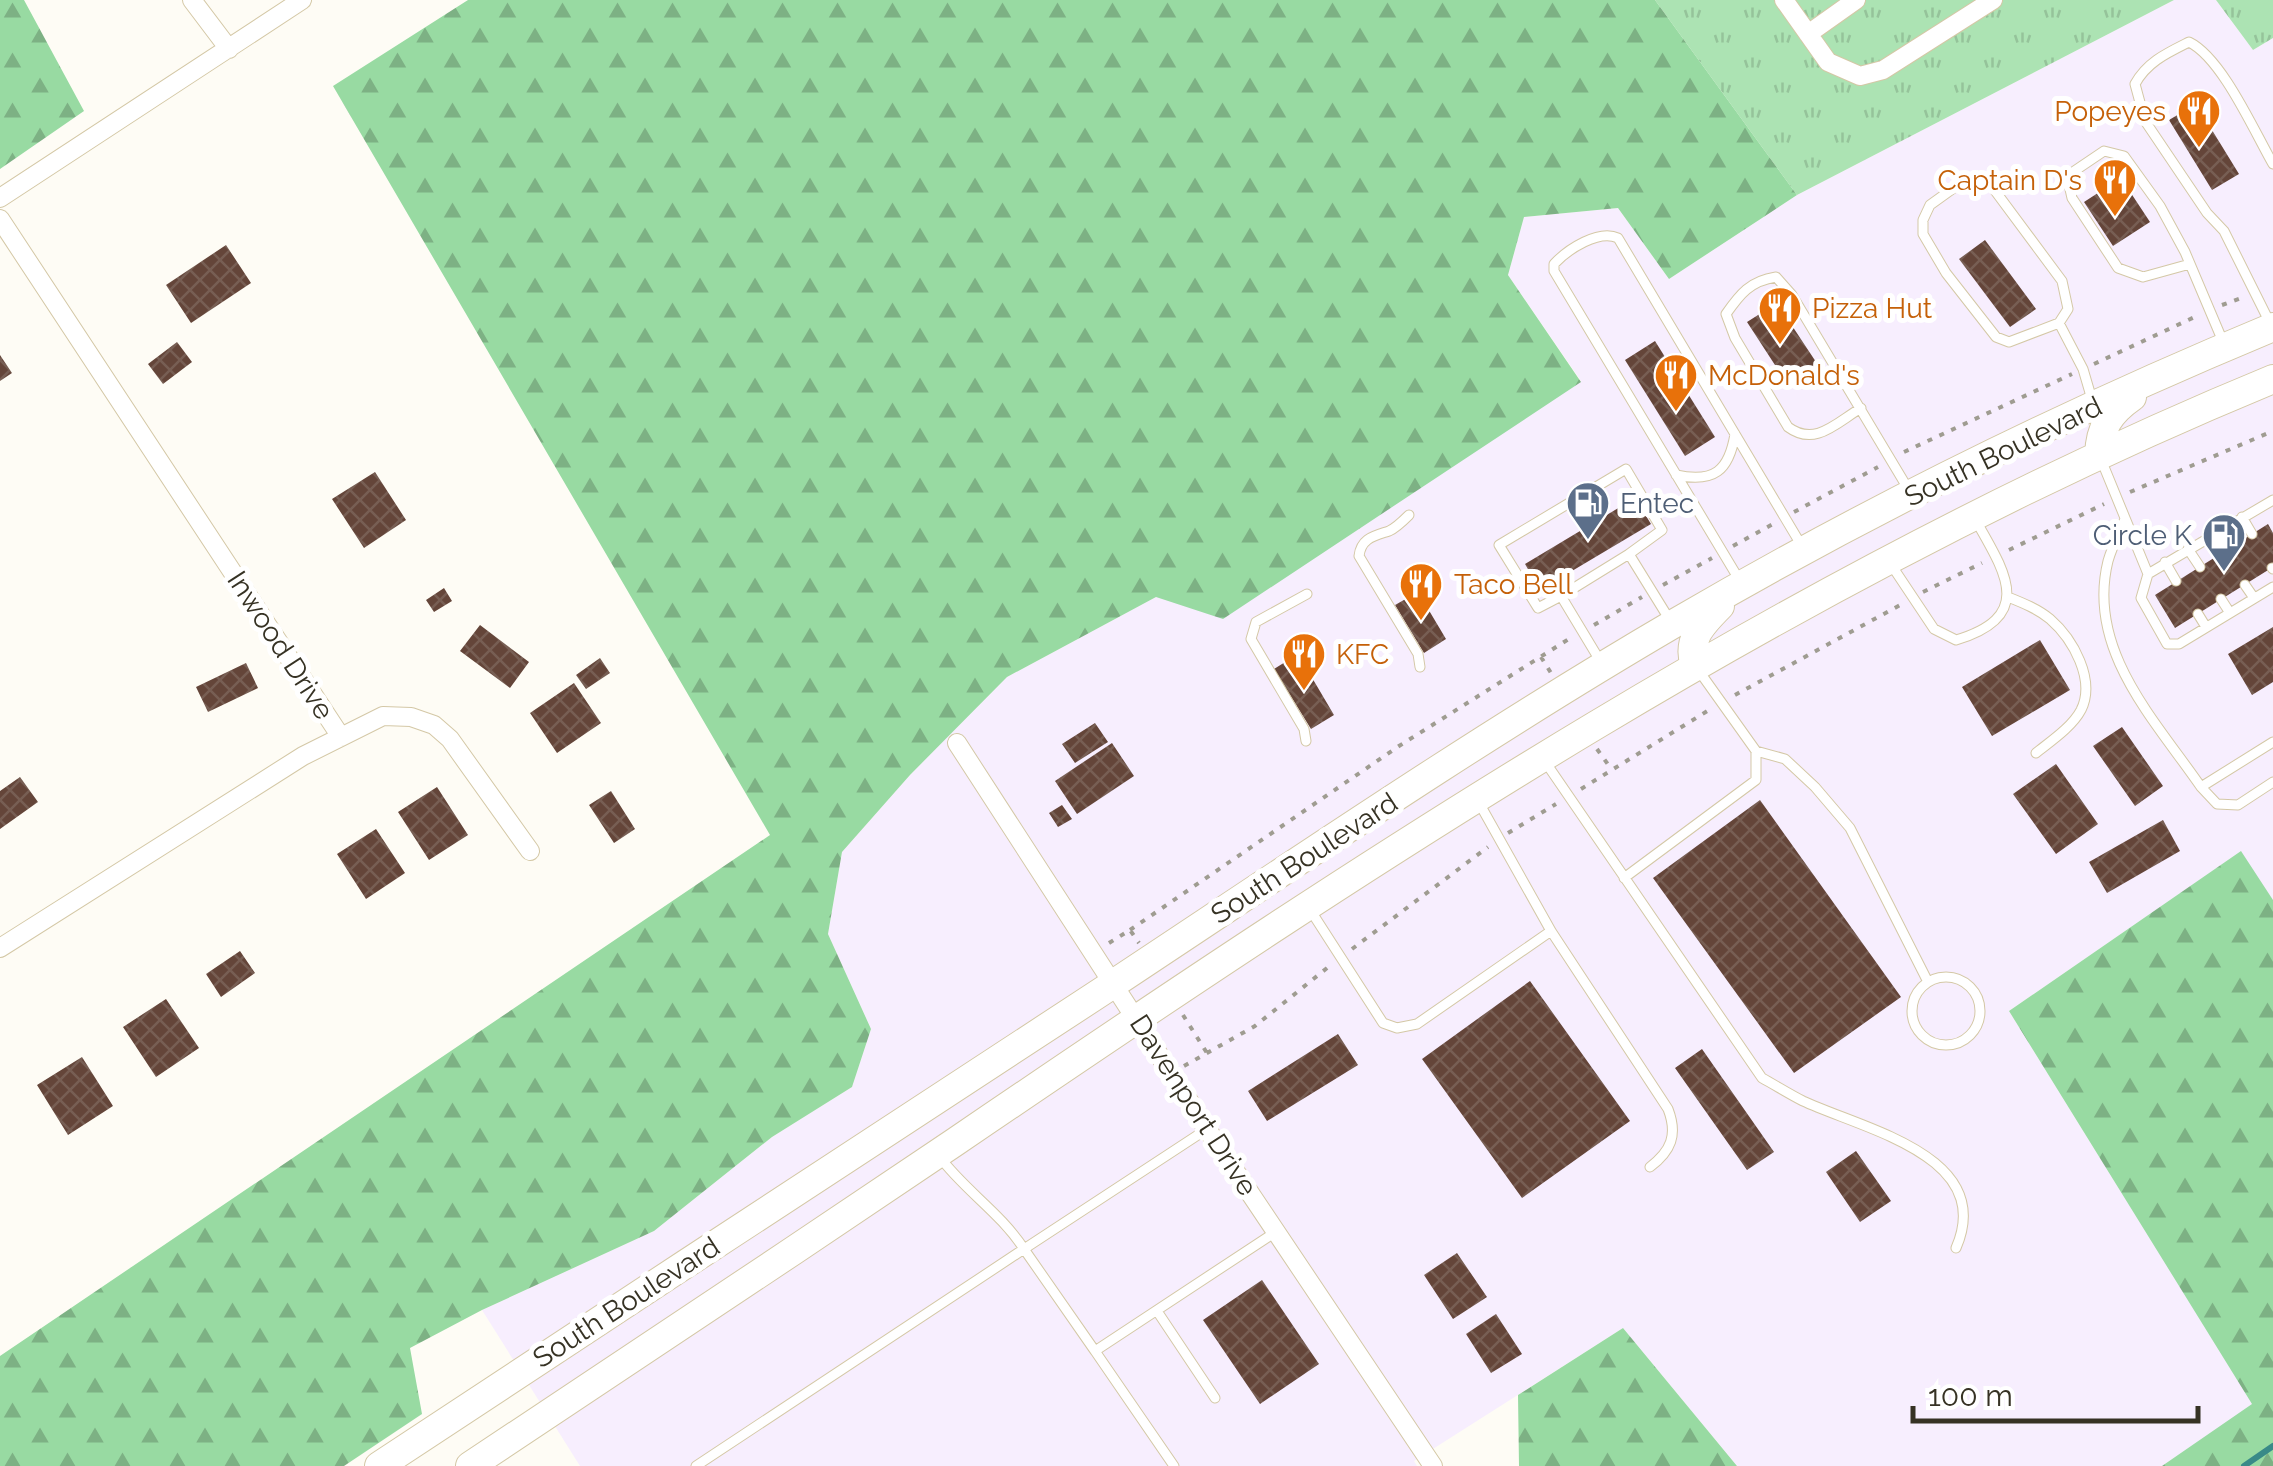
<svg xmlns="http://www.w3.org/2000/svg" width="2273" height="1466" viewBox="0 0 2273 1466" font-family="Raleway,sans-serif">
<defs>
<pattern id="grass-tufts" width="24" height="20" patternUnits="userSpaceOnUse" patternTransform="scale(2.5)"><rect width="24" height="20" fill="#ace3b3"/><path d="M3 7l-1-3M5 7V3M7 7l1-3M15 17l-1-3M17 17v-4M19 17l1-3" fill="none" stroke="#95c39a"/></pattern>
<pattern id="forest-firs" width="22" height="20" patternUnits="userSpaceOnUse" patternTransform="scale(2.5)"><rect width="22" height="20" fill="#98daa2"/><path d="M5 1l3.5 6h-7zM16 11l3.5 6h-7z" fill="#7db184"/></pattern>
<pattern id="building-cross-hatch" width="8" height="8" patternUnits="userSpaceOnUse" patternTransform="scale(2.5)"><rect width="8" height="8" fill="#644539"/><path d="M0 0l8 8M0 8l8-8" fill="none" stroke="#775e53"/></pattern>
</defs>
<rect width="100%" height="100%" fill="#fefcf5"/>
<path fill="#f7eefe" d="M2174 0H2216L2253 50 2273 38V900L2240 852 2009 1011 2253 1405 2162 1466H1737L1623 1328 1414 1461 1417 1466H580L482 1310 654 1231 772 1137 852 1087 871 1029 828 934 842 852 910 775 1007 677 1156 597 1581 381 1508 275 1524 217 1618 208 1669 279 1797 195Z"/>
<path fill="url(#grass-tufts)" d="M1655 0H2174L1797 195Z
M2216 0H2273V38L2253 50Z"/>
<path fill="url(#forest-firs)" d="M0 0H24L84 111 0 169Z
M468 0H1655L1797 195 1669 279 1618 208 1524 217 1508 275 1581 382 1223 619 1156 597 1007 677 910 775 842 852 828 934 871 1029 852 1087 772 1137 654 1231 482 1310 410 1348 422 1414 344 1466H0V1356L770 835 333 86Z
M2241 851 2273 900V1466H2162L2252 1404 2009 1011Z
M1623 1328 1737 1466H1519L1518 1395Z"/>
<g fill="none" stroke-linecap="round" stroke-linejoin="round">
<path stroke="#398a88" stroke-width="6" d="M2244 1466 2273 1446"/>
</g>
<path fill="url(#building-cross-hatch)" d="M2196 104 2239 174 2212 190 2169 120Z
M2121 178 2150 222 2113 246 2084 202Z
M1985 240 2036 309 2010 327 1959 259Z
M226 245 251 283 191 323 166 285Z
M1777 303 1818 365 1788 385 1747 322Z
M1655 341 1715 437 1685 456 1625 360Z
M177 342 192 362 163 384 148 364Z
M0 355 12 373 0 381Z
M375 472 406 520 364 548 332 499Z
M1635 498 1651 524 1540 590 1525 564Z
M2268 524 2273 533V567L2175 628 2155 595Z
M444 588 452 601 434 612 426 600Z
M1418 592 1446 639 1424 653 1395 605Z
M480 625 529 662 510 688 460 651Z
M2273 627V682L2252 695 2228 654Z
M2040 640 2070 690 1992 736 1962 687Z
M1298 654 1334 715 1311 729 1274 669Z
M600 658 610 673 586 689 576 675Z
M246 663 258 688 208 712 196 687Z
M574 683 601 723 557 753 530 713Z
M1095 723 1108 742 1075 763 1062 744Z
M2122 727 2163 786 2135 806 2093 746Z
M1112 743 1134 776 1077 814 1055 781Z
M2056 764 2098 824 2056 854 2013 794Z
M20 777 38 802 0 829V791Z
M437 787 468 835 429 860 398 812Z
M611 791 635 829 614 843 589 805Z
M1760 800 1901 997 1794 1073 1653 878Z
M1062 805 1072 819 1058 827 1049 813Z
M2163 820 2180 851 2107 893 2089 862Z
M376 829 405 873 366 899 337 854Z
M240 951 255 973 221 997 206 974Z
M1530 981 1630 1121 1522 1198 1422 1059Z
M166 999 199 1048 156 1077 123 1027Z
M1338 1034 1358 1065 1267 1121 1248 1091Z
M1702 1049 1774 1152 1747 1170 1675 1068Z
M82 1057 113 1106 68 1135 37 1085Z
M1856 1151 1891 1201 1860 1222 1826 1172Z
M1457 1253 1487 1297 1453 1319 1424 1275Z
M1262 1280 1319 1364 1260 1404 1203 1320Z
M1496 1314 1522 1354 1491 1373 1466 1334Z"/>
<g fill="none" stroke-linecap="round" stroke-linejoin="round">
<g stroke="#d4c8a6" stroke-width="11">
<path id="service" d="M2190 264 2143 277 2118 268 2072 198 2067 176 2104 151 2124 156 2160 206 2185 252 2224 344
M2059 323 2009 342 1996 337 1946 273 1923 234V220L1930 205 1962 182 1977 176 1990 184 2062 281 2068 309 2059 323 2083 369 2093 403
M2271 325 2224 231 2207 213 2145 121 2135 84C2147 62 2167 53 2189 42 2222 58 2254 131 2273 164
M1861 408C1836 423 1815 447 1788 427L1735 338 1726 314C1740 294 1750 281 1776 277L1792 295 1910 492
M2100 457 2148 574 2141 598 2167 644H2179L2273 587
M1676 475C1714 483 1729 471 1735 434
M1409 515C1403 521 1396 528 1389 531 1374 536 1361 538 1359 556L1418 654 1420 667
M2242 517 2252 534
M2125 519C2119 533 2112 547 2108 561 2086 650 2155 720 2201 787L2217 804 2238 805 2273 782
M2213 535 2224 552
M2188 549 2200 567
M2165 562 2176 581
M1892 566 1934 629 1956 640C2036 616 2005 572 1975 519
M2272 568 2273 569
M2148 574 2273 500
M1740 581 1554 271V264C1568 249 1599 229 1618 238L1803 548
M2245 585 2254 598
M1561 596 1538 608 1499 545 1626 469 1662 530 1629 554
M2008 597C2023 603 2038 609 2050 619 2073 639 2096 680 2081 710 2072 727 2051 741 2036 753
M2221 599 2230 613
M2198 614 2206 627
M1602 664 1561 596 1629 554 1671 622
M1306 741 1304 729 1251 639 1256 622 1307 594
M1756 751 1785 759 1815 787 1850 828 1928 982
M1546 763 1762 1078C1775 1085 1789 1094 1803 1101 1863 1129 1996 1156 1956 1248
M2201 787 2273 742
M1624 878 1756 780V751L1699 671
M1309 908 1383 1023 1397 1028 1417 1024 1551 931 1478 801
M1551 931 1668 1109C1678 1135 1671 1151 1650 1167
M1912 1011a34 34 0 1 1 68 0a34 34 0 1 1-68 0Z
M1207 1129 1024 1249 1095 1351 1277 1231
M1157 1311 1215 1398
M1095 1351 1174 1466
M696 1466 1024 1249C1000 1212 964 1190 939 1156"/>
</g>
<g stroke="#d4c8a6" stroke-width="20">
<path id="minor" d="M192 0 229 49
M1784 0 1828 62 1860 76 1883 70 1993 0
M1808 34 1856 0
M0 198 302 0
M0 219 341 737
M957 743 1207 1129 1433 1466
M0 948 303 756 383 716 411 717 434 725 450 739 530 851"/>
</g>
<g stroke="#d4c8a6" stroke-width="30">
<path id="trunk" d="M2099 455C2100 428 2109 413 2132 397
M1695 666C1686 640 1702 624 1720 606
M379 1466C620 1306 862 1149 1104 990 1293 865 1480 737 1675 623 1867 511 2068 412 2273 327
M470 1466C632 1358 794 1251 955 1142 1375 856 1801 573 2273 379"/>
</g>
<path stroke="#9f9c91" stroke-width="4" stroke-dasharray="5 8" stroke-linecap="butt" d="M2222 305 2241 298
M2094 364 2199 315
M1904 452 2072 374
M2130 492 2273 431
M1794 512 1878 467
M1733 546 1773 524
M2009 550 2104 504
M1663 585 1712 558
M1923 592 1982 563
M1594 625 1642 597
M1541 657 1551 673
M1735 695 1902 604
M1597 749 1612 770
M1581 789 1709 710
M1508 833 1556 804
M1130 930 1399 746 1572 637
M1109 943 1130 930 1139 943
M1352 949 1488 847
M1183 1015 1207 1053
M1184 1066 1255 1026 1332 964"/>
<use href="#service" stroke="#fff" stroke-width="9"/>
<use href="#minor" stroke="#fff" stroke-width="18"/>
<use href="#trunk" stroke="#fff" stroke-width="28"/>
</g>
<defs>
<g id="restaurant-pin" transform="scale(2.25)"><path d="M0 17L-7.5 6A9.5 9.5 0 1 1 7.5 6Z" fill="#e8710a" stroke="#fff"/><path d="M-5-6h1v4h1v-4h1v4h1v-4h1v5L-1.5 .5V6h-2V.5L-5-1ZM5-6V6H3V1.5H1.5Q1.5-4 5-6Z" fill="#fff"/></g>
<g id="fuel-pin" transform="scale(2.25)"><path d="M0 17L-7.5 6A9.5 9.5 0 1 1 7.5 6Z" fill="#5c6f8a" stroke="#fff"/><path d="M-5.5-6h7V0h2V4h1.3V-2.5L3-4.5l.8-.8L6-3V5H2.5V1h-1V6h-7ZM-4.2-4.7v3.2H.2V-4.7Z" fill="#fff"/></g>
</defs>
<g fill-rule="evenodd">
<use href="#restaurant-pin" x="2199" y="111"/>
<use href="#restaurant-pin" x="2115" y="180"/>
<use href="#restaurant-pin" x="1780" y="308"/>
<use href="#restaurant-pin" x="1676" y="375"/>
<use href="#fuel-pin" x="1588" y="503"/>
<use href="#fuel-pin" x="2224" y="535"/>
<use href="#restaurant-pin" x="1421" y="584"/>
<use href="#restaurant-pin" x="1304" y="654"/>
</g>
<g text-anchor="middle" stroke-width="10" stroke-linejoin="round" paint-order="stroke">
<g font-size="28" fill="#c56008" stroke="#fff" text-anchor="start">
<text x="2166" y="121" text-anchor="end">Popeyes</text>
<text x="2082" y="190" text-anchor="end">Captain D's</text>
<text x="1812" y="318">Pizza Hut</text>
<text x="1708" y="385">McDonald's</text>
<text x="1454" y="594">Taco Bell</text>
<text x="1336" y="664">KFC</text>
</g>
<g font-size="28" fill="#363224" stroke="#fff">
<text transform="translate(2003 451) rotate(-26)" y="10">South Boulevard</text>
<text transform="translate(281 645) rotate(57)" y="10">Inwood Drive</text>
<text transform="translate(1304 858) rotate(-33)" y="10">South Boulevard</text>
<text transform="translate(1194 1105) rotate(57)" y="10">Davenport Drive</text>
<text transform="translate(626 1302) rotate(-33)" y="10">South Boulevard</text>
</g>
<g font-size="28" fill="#4e5e75" stroke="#fff" text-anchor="start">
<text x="1620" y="513">Entec</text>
<text x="2192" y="545" text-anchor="end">Circle K</text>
</g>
</g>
<path d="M1913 1406v15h285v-15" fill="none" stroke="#363224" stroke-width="5"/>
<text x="1928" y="1406" font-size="30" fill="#363224" stroke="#ffffff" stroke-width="8" paint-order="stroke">100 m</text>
</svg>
